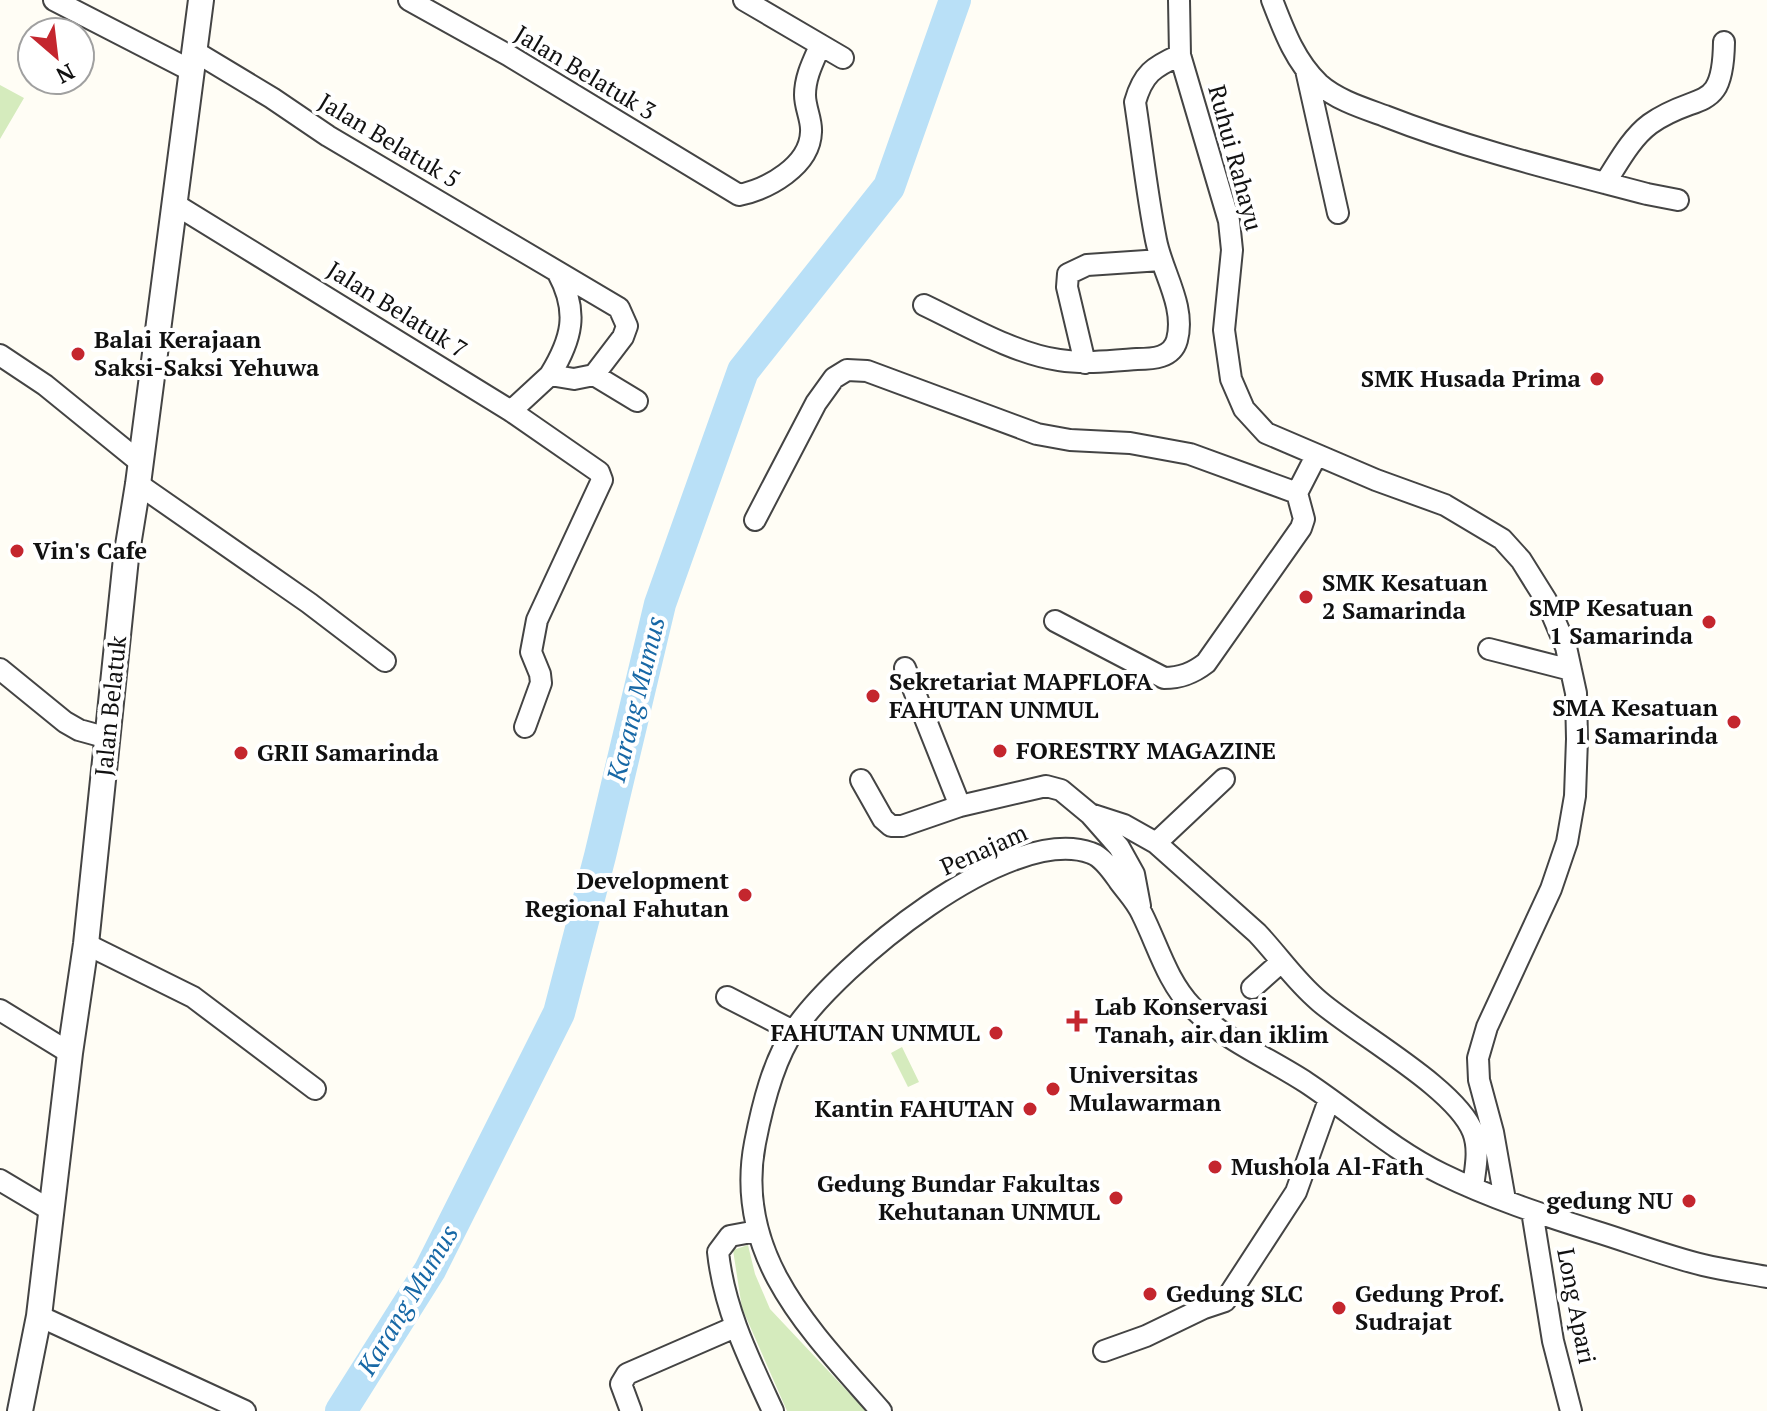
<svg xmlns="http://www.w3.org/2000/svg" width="1767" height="1411" viewBox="0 0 1767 1411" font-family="'PT Serif',serif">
<rect width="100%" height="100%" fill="#fffdf5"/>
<path fill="#d5ebbd" d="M0 85 24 98 0 139Z
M902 1047 919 1082 908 1087 891 1053Z
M748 1245 755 1274 770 1309 866 1411H787L742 1308 733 1250Z"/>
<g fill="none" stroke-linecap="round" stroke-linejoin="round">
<path stroke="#b9e0f7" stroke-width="32" d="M341 1411 430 1270 559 1013 600 856 660 604 743 371 889 187 955 0"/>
<g stroke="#444" stroke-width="24">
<path id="minor" d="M54 0 192 71
M409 0 508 55 739 195C768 189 810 166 811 132 812 120 805 108 805 95 805 77 813 62 820 46
M744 0 843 58
M1179 0 1180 55 1229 221 1232 250 1224 330 1231 379 1244 409 1266 433 1376 480 1445 505 1502 539 1521 560 1546 600 1566 647 1576 693 1577 739 1575 796 1567 842 1551 889 1487 1027 1478 1058 1479 1080 1493 1132 1505 1200
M1272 0C1284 31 1295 61 1319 84 1337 100 1363 108 1385 116 1469 149 1560 171 1647 194L1678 200
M194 51 272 98 328 136 619 308 627 326 623 337 594 375 574 379 550 375 511 411
M1306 70 1338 213
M1605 183C1618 163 1631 138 1650 124 1698 90 1723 116 1724 42
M173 203 511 411 599 472 602 480 537 620 531 652 540 674 541 683 525 727
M924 305C964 324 1015 354 1059 360 1085 364 1111 361 1137 359 1153 359 1172 358 1177 340 1186 306 1162 272 1156 240 1147 195 1142 148 1135 102 1143 74 1153 67 1180 55
M0 355 45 385 141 463
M1085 363 1067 287 1068 274 1087 265 1161 260
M550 375C572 339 579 312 558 273
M594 375 637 401
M138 484 309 603 385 661
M755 520 816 403 834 378 847 370 867 371 1037 434 1070 440 1130 443 1190 454 1297 493
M1055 621 1164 678C1181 678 1193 673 1206 663L1301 528 1304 519 1297 493 1316 456
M1489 649 1571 670
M905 668 960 806
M0 669 65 722 79 730 108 738
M1224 779 1156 843 1257 933C1278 955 1295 981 1319 1001 1357 1034 1456 1088 1473 1132 1480 1150 1475 1170 1473 1187
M861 780 883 819 891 826H902L960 806 1046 786 1061 790 1090 814 1119 847 1134 874 1140 906
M1090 814 1124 825 1156 843
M86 944 193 997 315 1089
M1252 988 1280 963
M727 997 793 1031
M0 1010 70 1053
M0 1180 52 1211
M1532 1211 1553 1341 1571 1411
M757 1231 730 1236 718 1252C724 1309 749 1359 773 1411
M39 1316 245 1411
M1104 1351 1146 1336 1204 1308 1225 1301 1296 1192 1329 1100
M631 1411 621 1384 627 1374 735 1327
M881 1411C813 1333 733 1257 755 1143 762 1107 773 1060 795 1029 839 965 1008 823 1091 853 1103 857 1112 871 1119 881 1127 892 1137 902 1142 914 1158 946 1167 981 1192 1007 1224 1040 1269 1058 1307 1083 1352 1113 1393 1150 1442 1174 1491 1198 1543 1215 1594 1231 1630 1242 1666 1256 1703 1265 1724 1270 1746 1273 1767 1277"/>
</g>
<g stroke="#444" stroke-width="28">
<path id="tertiary" d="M20 1411 39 1316 70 1053 86 944 126 558 138 484 201 0"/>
</g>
<use href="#minor" stroke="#fff" stroke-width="20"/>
<use href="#tertiary" stroke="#fff" stroke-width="24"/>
</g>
<g fill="#c4262e" stroke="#fff" stroke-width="3">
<circle cx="78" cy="354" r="8"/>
<circle cx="1597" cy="379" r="8"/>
<circle cx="17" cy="551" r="8"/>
<circle cx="1306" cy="597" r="8"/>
<circle cx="1709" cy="622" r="8"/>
<circle cx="873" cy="696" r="8"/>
<circle cx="1734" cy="722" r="8"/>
<circle cx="1000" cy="751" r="8"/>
<circle cx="241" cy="753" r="8"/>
<circle cx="745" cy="895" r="8"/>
<path d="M1073 1009h8v8h8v8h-8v8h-8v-8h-8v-8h8z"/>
<circle cx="996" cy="1033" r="8"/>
<circle cx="1053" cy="1089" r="8"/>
<circle cx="1030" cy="1109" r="8"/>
<circle cx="1215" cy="1167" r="8"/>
<circle cx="1116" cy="1198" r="8"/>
<circle cx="1689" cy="1201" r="8"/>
<circle cx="1150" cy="1294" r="8"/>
<circle cx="1339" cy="1308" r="8"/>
</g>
<g text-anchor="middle" stroke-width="8" stroke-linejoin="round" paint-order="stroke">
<g font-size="24" fill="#111" stroke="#fff">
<text transform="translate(585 73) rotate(31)" y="8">Jalan Belatuk 3</text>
<text transform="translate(389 141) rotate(31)" y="8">Jalan Belatuk 5</text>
<text transform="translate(1235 158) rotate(75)" y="8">Ruhui Rahayu</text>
<text transform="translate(397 310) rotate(32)" y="8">Jalan Belatuk 7</text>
<text transform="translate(111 706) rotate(-84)" y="8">Jalan Belatuk</text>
<text transform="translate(984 850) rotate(-24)" y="8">Penajam</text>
<text transform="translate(1576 1306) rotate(79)" y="8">Long Apari</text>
</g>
<g font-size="24" font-weight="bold" fill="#111" stroke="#fff" text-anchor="start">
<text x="94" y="348">Balai Kerajaan<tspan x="94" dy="28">Saksi-Saksi Yehuwa</tspan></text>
<text x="1581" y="387" text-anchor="end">SMK Husada Prima</text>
<text x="33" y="559">Vin's Cafe</text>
<text x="1322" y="591">SMK Kesatuan<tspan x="1322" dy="28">2 Samarinda</tspan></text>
<text x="1693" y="616" text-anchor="end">SMP Kesatuan<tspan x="1693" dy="28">1 Samarinda</tspan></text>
<text x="889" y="690">Sekretariat MAPFLOFA<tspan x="889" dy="28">FAHUTAN UNMUL</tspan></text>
<text x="1718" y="716" text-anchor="end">SMA Kesatuan<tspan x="1718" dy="28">1 Samarinda</tspan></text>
<text x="1016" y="759">FORESTRY MAGAZINE</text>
<text x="257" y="761">GRII Samarinda</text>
<text x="729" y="889" text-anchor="end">Development<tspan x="729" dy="28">Regional Fahutan</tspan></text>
<text x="1095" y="1015">Lab Konservasi<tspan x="1095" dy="28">Tanah, air dan iklim</tspan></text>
<text x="980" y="1041" text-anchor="end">FAHUTAN UNMUL</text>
<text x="1069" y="1083">Universitas<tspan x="1069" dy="28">Mulawarman</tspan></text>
<text x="1014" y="1117" text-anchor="end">Kantin FAHUTAN</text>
<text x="1231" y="1175">Mushola Al-Fath</text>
<text x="1100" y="1192" text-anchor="end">Gedung Bundar Fakultas<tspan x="1100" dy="28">Kehutanan UNMUL</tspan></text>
<text x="1673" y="1209" text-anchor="end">gedung NU</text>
<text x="1166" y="1302">Gedung SLC</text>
<text x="1355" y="1302">Gedung Prof.<tspan x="1355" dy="28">Sudrajat</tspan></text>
</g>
<g font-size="26" font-style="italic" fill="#1768a6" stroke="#fff">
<text transform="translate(636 699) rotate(-76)" y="9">Karang Mumus</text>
<text transform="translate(408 1300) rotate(-59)" y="9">Karang Mumus</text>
</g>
</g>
<g transform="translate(56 56) rotate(152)"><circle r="38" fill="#ffffff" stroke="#a0a0a0" stroke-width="2"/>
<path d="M0-6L14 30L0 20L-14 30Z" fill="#c4262e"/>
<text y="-12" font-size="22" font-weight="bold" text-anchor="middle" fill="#111111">N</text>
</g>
</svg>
